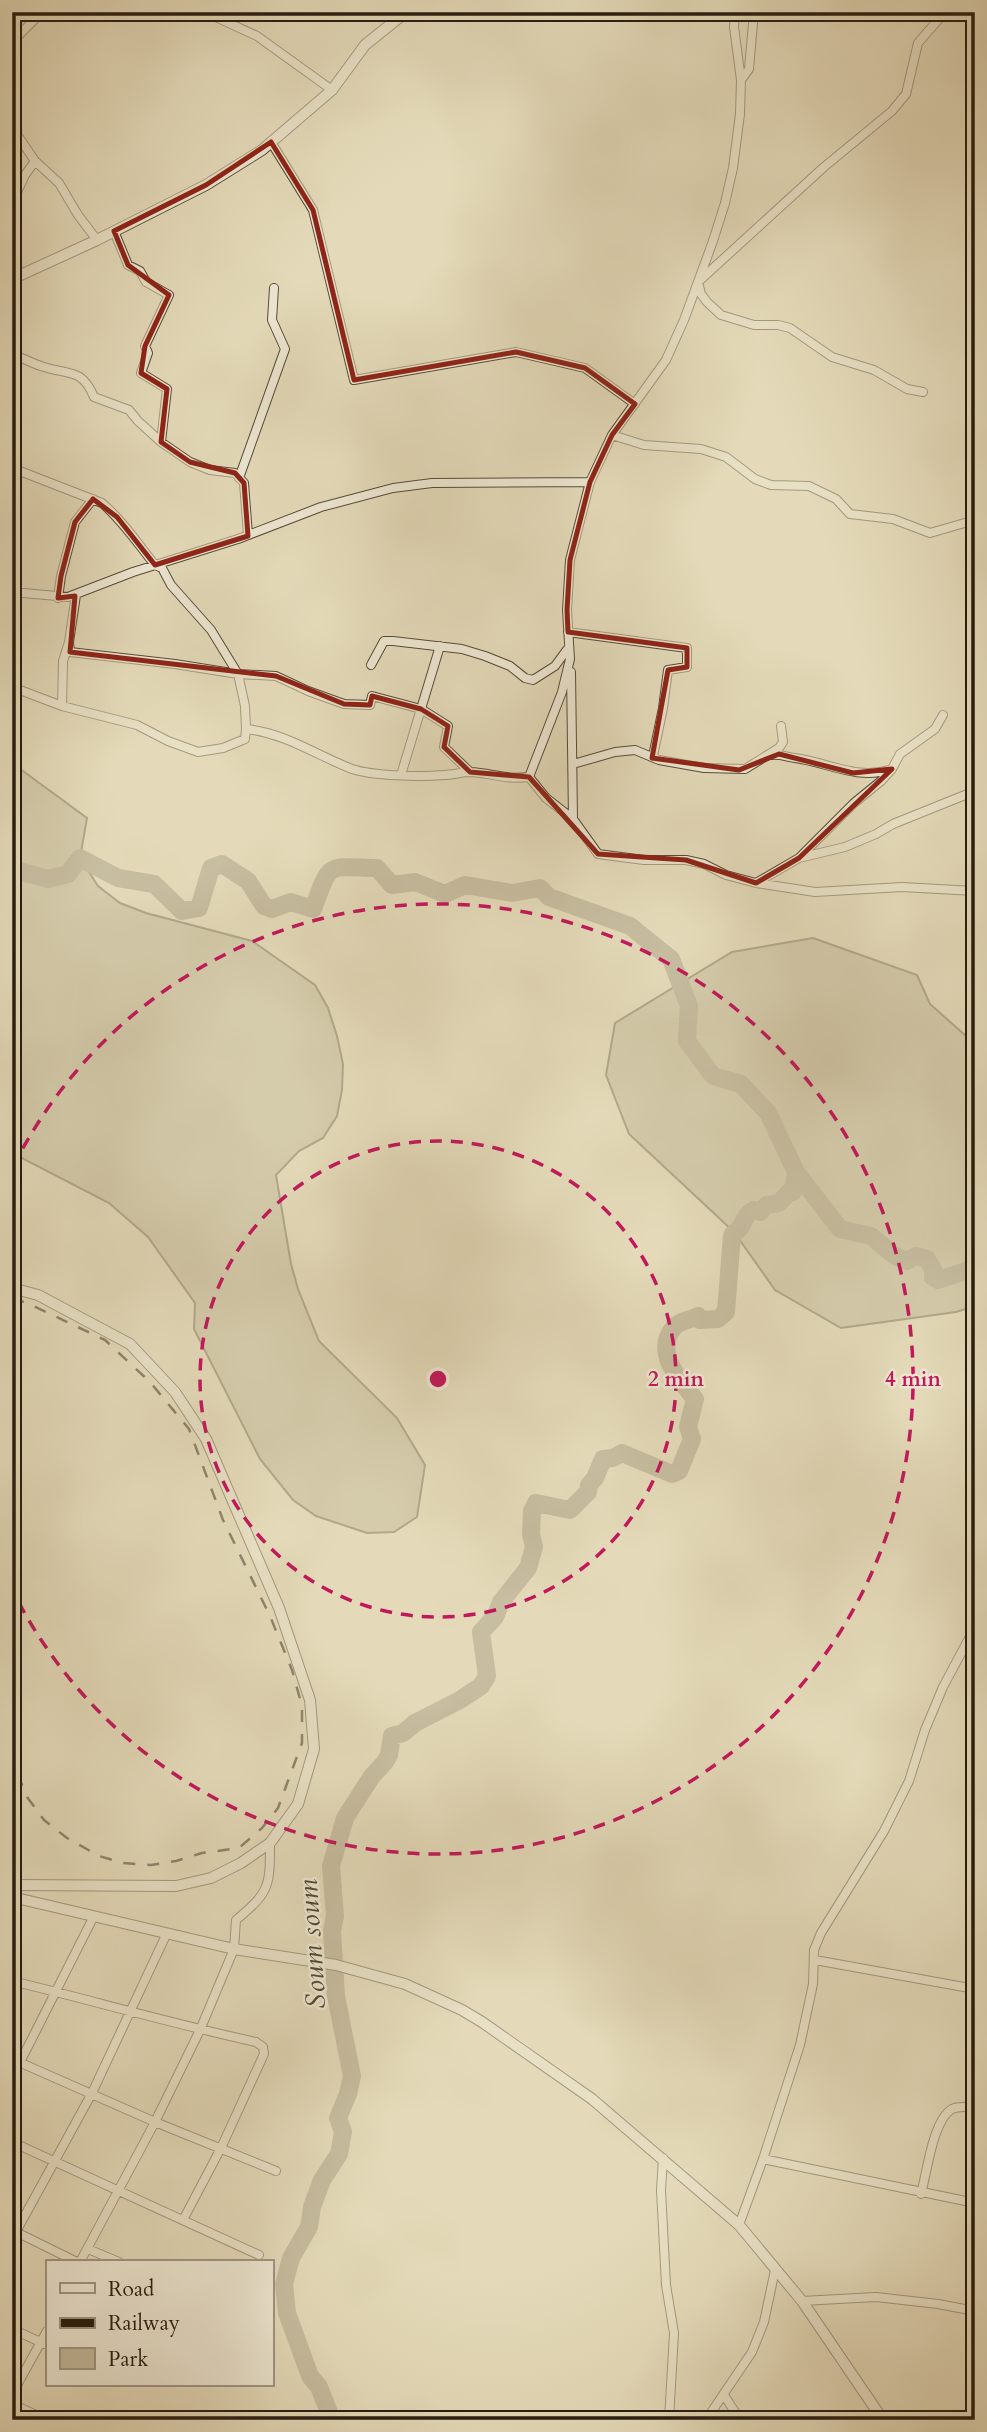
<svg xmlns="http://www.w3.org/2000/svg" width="987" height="2432" viewBox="0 0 987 2432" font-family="Cardo,serif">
<rect width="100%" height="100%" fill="#e4dab9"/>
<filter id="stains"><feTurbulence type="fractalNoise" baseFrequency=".00286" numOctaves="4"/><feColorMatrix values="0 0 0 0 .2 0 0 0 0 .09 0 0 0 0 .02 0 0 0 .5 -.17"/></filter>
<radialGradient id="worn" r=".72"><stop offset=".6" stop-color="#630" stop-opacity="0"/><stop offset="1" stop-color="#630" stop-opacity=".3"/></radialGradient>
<path fill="#c4ba9c" stroke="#766c56" stroke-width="2" d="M12 763 87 818 80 858 98 886 120 903 146 913 252 941 315 985 328 1008 337 1036 343 1064 342 1090 337 1116 323 1138 299 1151 276 1175 291 1264 298 1289 319 1341 397 1418 425 1465 417 1517 394 1532 367 1533 316 1516 293 1500 260 1459 194 1329 195 1303 148 1237 109 1203 12 1153Z
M813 938 917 975 930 1004 975 1044V1306L956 1312 841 1328 775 1290 734 1232 629 1134 606 1075 615 1023 732 952Z"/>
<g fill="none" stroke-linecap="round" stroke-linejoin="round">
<path stroke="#a49a80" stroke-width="18" d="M12 869 48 879 68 874 80 858 118 878 154 884 182 911 199 908 211 868 222 864 248 881 264 906 272 909 291 902 313 909C331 860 326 867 377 868L392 885 415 882 445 894 465 885 512 893 540 888 549 897 630 926 671 959 689 1006 687 1041 713 1076 741 1084 768 1113 796 1172 840 1229 871 1236 895 1256 907 1261 916 1256 927 1259 934 1271 933 1277 938 1280 966 1271 975 1264
M975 1236V1238
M332 2420 319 2387 310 2376 287 2313 284 2284 291 2258 309 2227 312 2207 322 2180 339 2154 343 2132 338 2118 348 2094 352 2076 336 1996 332 1931 335 1916 331 1866 345 1818 372 1776 385 1762 389 1755 392 1736 403 1733 415 1723 460 1700 481 1686 487 1676 481 1632 495 1617 501 1602 528 1568 534 1547 531 1534 532 1511 536 1503 570 1510 588 1492 589 1485 595 1478 603 1459 613 1458 622 1453 672 1474 679 1471 692 1439 688 1427 695 1399C679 1379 653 1352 674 1327 681 1320 691 1320 698 1316L700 1320 718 1319 726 1312 732 1235C734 1233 737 1231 739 1229 745 1222 743 1216 754 1210L760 1212 767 1205 779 1203 789 1192H793L796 1172"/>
<g stroke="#564c3a" stroke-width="10">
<path id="minor" d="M205 12 257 36 332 90
M229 22 236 12
M12 42 42 12
M741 80 749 69 754 12
M12 127 35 161 59 183 78 215 97 240
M271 142 313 210 354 380 516 352 585 368 635 404
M12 203 25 175 35 161
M114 231 128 265 140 271 146 282 169 295 145 346 148 353 141 373 167 389 161 442
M12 354C23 358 33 364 44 367 69 375 82 368 94 397L129 410 138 421 161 442 190 462 210 470 235 473 244 483 248 535
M923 392 907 389 874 370 832 357 790 328 778 325H754L721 315 707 302 701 294 698 282 824 167 892 111 906 94 918 43 945 12
M612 435 644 445 701 449 726 457 755 479 771 485 809 486 836 499 850 514 893 519 930 533 975 520
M12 468 102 503C123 521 138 544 155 565L162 568 171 585 211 630 238 674 276 676 308 691 344 704 370 705 372 696 421 709 448 726 444 747 470 772
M239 478 285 349 272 320 274 288
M12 592 68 597 133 572 238 539 321 507 393 488 432 483 590 482
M58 598 61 576 75 522 93 499
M568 632 687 648V667L668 670 663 708 653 756
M69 642 70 652 175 664 238 674 245 706 246 729
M371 665 384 641H393L462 649 485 656 510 666 525 678 533 680 555 666 569 647
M571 672 573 819
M12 687 62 706 137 725 168 741 198 752 223 748 245 739 246 729C285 733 316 755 352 769 373 776 421 777 444 775 452 775 462 772 470 772 492 773 505 780 529 777L562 692 570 659 567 610 570 560 590 482 612 435 666 360 684 320 713 241 725 203 733 168 740 114 741 80 734 27 735 12
M62 706 63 661 69 642 76 595
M772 755C781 754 786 757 795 758 826 762 857 780 889 770
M573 764 615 752 635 750 659 760 704 768 745 769 779 748 783 742 781 726
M401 775 440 646
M529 777 546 798 573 819 598 854 644 860H686L704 864 726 875 756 883 815 892 902 887 975 891
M799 858 854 803 881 781 892 769 900 754 935 729 943 715
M756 883 799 858 845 847 876 834 893 824 975 791
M815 1960 975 1989
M12 1981C94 2001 174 2024 256 2042L263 2047 264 2054 221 2148 183 2220
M12 2059 155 2122 276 2171
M12 2078 94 1916
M12 2142 259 2255
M663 2158 661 2190 666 2285 674 2333 669 2420
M763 2159 975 2203
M921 2194C927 2172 933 2120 952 2109 959 2106 968 2107 975 2108
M739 2225 763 2159 800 2045 813 1984 814 1950 821 1933 884 1831 909 1781 925 1730 943 1687 975 1627
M14 2231 77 2262
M12 2239 92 2093 167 1933
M88 2249 119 2262
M80 2262 155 2122 200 2030 234 1949 236 1920C270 1892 270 1886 270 1843
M802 2301 876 2297 938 2304 975 2311
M12 2329 47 2345
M12 2394 47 2331
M724 2395 740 2420
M12 2404 47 2420
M882 2417 893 2420
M706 2420 752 2352 764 2322 775 2270"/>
</g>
<g stroke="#564c3a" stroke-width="12">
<path id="tertiary" d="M12 279 97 240 206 185 262 150 332 90 365 45 406 12
M12 1288 38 1295 130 1344 175 1392 206 1439 279 1608 310 1700 314 1749 298 1804 270 1843 241 1863 211 1878 176 1886 12 1885
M12 1897 234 1949 336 1965 405 1984 462 2010 482 2022 592 2099 739 2225 802 2301 883 2420"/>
</g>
<use href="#minor" stroke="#ede7d2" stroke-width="8"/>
<use href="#tertiary" stroke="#ede7d2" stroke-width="10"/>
<path stroke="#271d10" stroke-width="2.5" stroke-dasharray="12 12" stroke-linecap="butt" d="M12 1300 25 1302 105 1340 150 1382 189 1429 223 1520 270 1616 292 1670 302 1706V1743L278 1808 262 1828 239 1848 202 1853 176 1861 151 1865 123 1863 99 1856 67 1838 44 1820 27 1797 12 1761"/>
</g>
<path d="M0 0H987V2432H0ZM271 142 313 210 354 380 516 352 585 368 635 404 612 435 590 482 570 560 567 610 568 632 687 648V667L668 670 652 758 739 770 779 754 853 773 892 769 799 858 756 883 686 860 598 854 529 777 470 772 444 747 448 726 421 709 372 696 370 705 344 704 276 676 70 652 75 596 58 598 61 576 75 522 93 499 117 517 155 565 248 536 244 483 235 473 190 462 161 442 167 389 141 373 145 346 169 295 128 265 114 231 206 185Z" fill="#e4dab9" fill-opacity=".55" fill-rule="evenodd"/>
<path fill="none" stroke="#8f2418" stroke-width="5" stroke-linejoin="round" d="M271 142 313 210 354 380 516 352 585 368 635 404 612 435 590 482 570 560 567 610 568 632 687 648V667L668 670 652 758 739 770 779 754 853 773 892 769 799 858 756 883 686 860 598 854 529 777 470 772 444 747 448 726 421 709 372 696 370 705 344 704 276 676 70 652 75 596 58 598 61 576 75 522 93 499 117 517 155 565 248 536 244 483 235 473 190 462 161 442 167 389 141 373 145 346 169 295 128 265 114 231 206 185Z"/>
<g fill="none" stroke="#c2185b" stroke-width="3.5" stroke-dasharray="12 9">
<circle cx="438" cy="1379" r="238"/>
<path d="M13 1167A475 475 0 1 1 13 1591"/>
</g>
<g text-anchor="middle" stroke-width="5" stroke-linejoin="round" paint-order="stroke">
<g font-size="28" font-style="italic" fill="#534937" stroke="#ede7d2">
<text transform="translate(311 1944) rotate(-94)" y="10">Soum soum</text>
</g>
</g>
<circle cx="438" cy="1379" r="10" fill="#c2185b" stroke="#ede7d2" stroke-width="3.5"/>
<g font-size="21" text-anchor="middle" font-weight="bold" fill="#c2185b" stroke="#ede7d2" stroke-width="5" stroke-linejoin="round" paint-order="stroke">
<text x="676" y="1386">2 min</text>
<text x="913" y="1386">4 min</text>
</g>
<rect width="987" height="2432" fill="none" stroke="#e4dab9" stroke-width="42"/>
<rect x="14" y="14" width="959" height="2404" fill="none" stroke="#271d10" stroke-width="3.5"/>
<rect x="21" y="21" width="945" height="2390" fill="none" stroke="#271d10" stroke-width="2"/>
<rect x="46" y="2260" width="228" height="126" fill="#ede7d2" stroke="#9e9684" stroke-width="2"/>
<rect x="60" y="2283" width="35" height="10" fill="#ede7d2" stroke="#9e9684" stroke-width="2"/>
<text x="108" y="2296" font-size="21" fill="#271d10">Road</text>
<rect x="60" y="2318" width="35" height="10" fill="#271d10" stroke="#9e9684" stroke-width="2"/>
<text x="108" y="2330" font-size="21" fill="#271d10">Railway</text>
<rect x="60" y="2348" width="35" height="21" fill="#c4ba9c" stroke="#9e9684" stroke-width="2"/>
<text x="108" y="2366" font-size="21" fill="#271d10">Park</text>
<rect width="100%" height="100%" filter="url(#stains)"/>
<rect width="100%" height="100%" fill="url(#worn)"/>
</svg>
